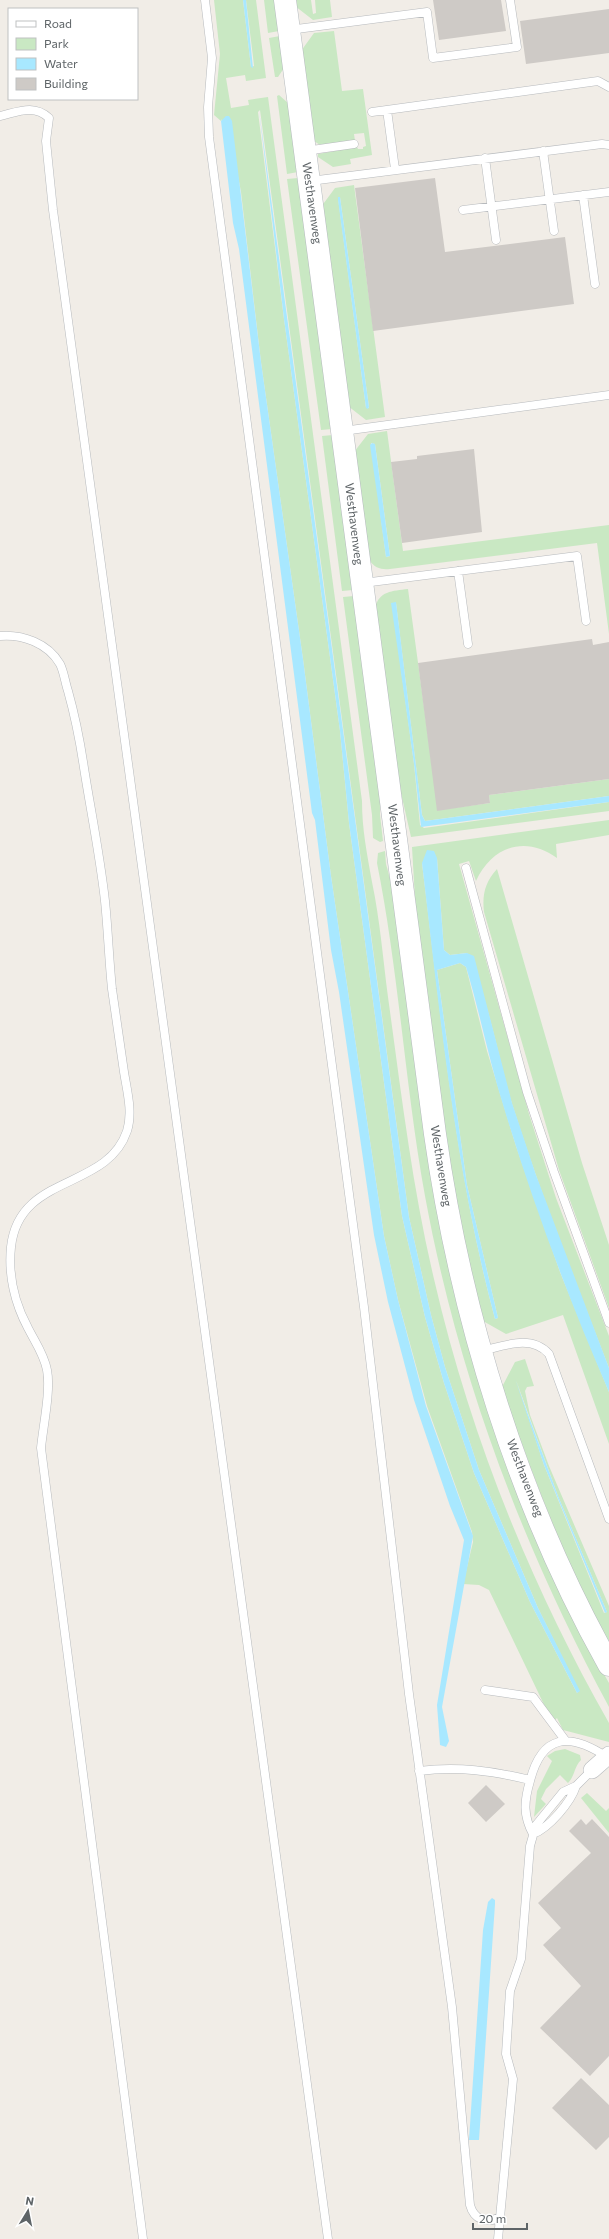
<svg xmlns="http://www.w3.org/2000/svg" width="609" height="2239" viewBox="0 0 609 2239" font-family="Commissioner,sans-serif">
<rect width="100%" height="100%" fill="#f1ede7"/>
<path fill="#c9e8c3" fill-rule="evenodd" d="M214 0H243L251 67 254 66 253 57 246 0H256L266 78 246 81 245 75 226 78 231 108 249 105 248 100 268 97 362 801C362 830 367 853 372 882 380 920 383 959 388 997 401 1091 412 1186 434 1279 470 1435 530 1584 609 1723V1742L563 1730 557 1718 554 1721 549 1715 489 1590 479 1585 463 1584 473 1542 472 1532 427 1406 398 1300 384 1236 331 876 303 659 261 362 241 192 234 155 221 119V121L214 115 220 54ZM260 110 409 1217 431 1315 445 1367 479 1470 538 1608 579 1691 577 1693 530 1602 474 1473 444 1383 425 1317 402 1216 349 823 340 731 284 319 258 112Z
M264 0H275L279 31 268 33Z
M294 0H311L313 14 316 13 315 0H330L332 17 313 20 295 6Z
M334 31 342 91 363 89 372 155 350 159 351 164 333 167 318 157V154L357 147 358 149H363V147L366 146 364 133 354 134 355 141 320 145 314 141 301 51 314 33Z
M280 36 284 68 278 77H275L269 38Z
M279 95 288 103 298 172 287 174 277 96Z
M298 178 332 429 321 430 287 179Z
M354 185 385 417 366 420 348 406 321 207 335 188ZM340 197 369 407V408H366L338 198Z
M387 431 403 551 609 525V634L597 543 390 569C381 570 375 568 369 560L354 452 368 434ZM371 443 375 444 390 556 386 557Z
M333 435 353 590 342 591 322 436Z
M408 589 438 810 490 803 489 795 609 779V796L425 821 422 815 396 603H392L414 764 420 825 424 828 609 802V811L411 837 401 793 375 608C379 591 392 591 408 589Z
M354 596 380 789V815L383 841 380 842 373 838 372 815 343 597Z
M609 820V835L556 844 557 858C526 835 492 846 476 881L469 861 459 864 529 1114 556 1198 609 1336V1368C575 1281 540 1193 512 1104 497 1054 489 1000 467 953L450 955 444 950 437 858 422 863C441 1016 455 1170 495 1319L498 1318 467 1185 437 970 460 963 466 967 487 1051 516 1146 560 1272 609 1392V1444L563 1315 506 1334 483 1321 477 1302 446 1151 415 899 412 847Z
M385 851 386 864 392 886 436 1200 601 1669 609 1683V1707C522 1546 458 1376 425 1196 405 1086 399 973 377 863L378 853Z
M497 869 582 1163 609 1245V1308L559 1170 484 912C482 895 485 882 497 869Z
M525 1359 534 1386 527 1387 525 1391 530 1415 549 1466 609 1606V1644C565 1562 532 1475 502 1387L515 1362ZM516 1380 558 1496 607 1612 604 1613 544 1465Z
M565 1749 580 1755 581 1760C574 1767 575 1776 568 1783L560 1775 546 1789 541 1799 546 1804 534 1817 537 1791 552 1761 547 1756 555 1751Z
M587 1793 606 1811 609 1808V1833L581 1798Z"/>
<path fill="#a8e8ff" d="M243 0H246L253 68 251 67Z
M259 110 409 1217 431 1315 445 1367 479 1470 538 1608 580 1691 577 1693 530 1602 474 1473 444 1383 425 1317 402 1216 349 823 340 731 284 319Z
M226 116H229L232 121 261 362 303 659 331 876 384 1236 398 1300 426 1406 473 1536 442 1707 449 1741 446 1747 440 1745 437 1705 464 1540 450 1506 414 1400 388 1302 374 1235 339 992 331 950 315 820 312 813 239 249 233 223 221 121Z
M340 197 369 407 368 409 366 408 338 200V197Z
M372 443 375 444 390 556 386 557 370 445Z
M396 602 422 815 425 821 609 796V802L421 827 414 764 391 603Z
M427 850 434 851 437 858 444 950 450 955 467 953 474 956 512 1103 536 1175 609 1368V1392C569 1300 533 1204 504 1108 489 1061 480 1013 466 967L460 963 437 970 467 1185 498 1318 495 1319C455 1170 440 1016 422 863Z
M515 1379 558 1496 607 1612 605 1613 544 1465Z
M492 1898 495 1900V1904L479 2140H469L483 1930 488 1902Z"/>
<path fill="#cecac6" d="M433 0H501L506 31 439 40Z
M609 9V53L526 64 520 21Z
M435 178 445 252 565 237 574 304 373 331 355 188Z
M474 449 482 532 402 543 391 462 417 459V456Z
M592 639 593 645 609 642V779L489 795 490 803 437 811 418 663Z
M486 1785 505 1804 486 1822 468 1803Z
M581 1819 586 1825 592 1819 609 1837V2056L590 2076 540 2028 581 1986 543 1945 561 1928 538 1903 591 1853 569 1831Z
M581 2078 609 2105V2137L596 2150 552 2108Z"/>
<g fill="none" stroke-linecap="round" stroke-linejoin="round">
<g stroke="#b7babd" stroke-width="9">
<path id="lane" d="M205 0 212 58 208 107 209 137 364 1307 409 1694 452 2007 470 2205C474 2220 487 2224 500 2217
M289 30 427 12 433 58 517 47 510 0
M387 110 395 169
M372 112 598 81 609 87
M0 116C18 112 34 104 49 118L46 141 53 210 328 2239
M305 151 354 144
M543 151 554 231
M485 158 496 240
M310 181 602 144 609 145
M583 195 595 284
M463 210 609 192
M343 431 609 395
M458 571 468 644
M363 583 577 556 586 621
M0 636C22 634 48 643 60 664 64 672 65 682 68 691 75 716 80 741 84 768 91 812 100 856 105 901 108 930 109 960 112 989 116 1017 120 1044 124 1072 127 1091 133 1112 127 1131 107 1191 19 1173 11 1247 8 1275 15 1304 28 1328 35 1342 44 1354 47 1370 51 1390 43 1427 41 1448L143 2239
M466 868 527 1092 554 1172 609 1323
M482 1351C504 1346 531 1334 549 1354L609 1519
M485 1690 533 1697 565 1740
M419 1771C458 1766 493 1771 530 1780
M533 1834C523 1816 524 1801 530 1781 542 1734 569 1732 607 1757
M533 1834C549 1828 571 1802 576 1786
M498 2239 513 2079 506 2054 510 1991 521 1959 530 1846 536 1825 563 1792 576 1786 592 1770"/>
</g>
<g stroke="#b7babd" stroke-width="18">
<path id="street" d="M592 1770 609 1755"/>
</g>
<g stroke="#b5babe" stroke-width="23">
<path id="secondary" d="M285 0 435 1134C461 1317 518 1502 609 1665"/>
</g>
<use href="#lane" stroke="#fff" stroke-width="8"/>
<use href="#street" stroke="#fff" stroke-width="17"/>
<use href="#secondary" stroke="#fff" stroke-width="22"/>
</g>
<g text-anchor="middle" stroke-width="4" stroke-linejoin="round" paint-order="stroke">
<g font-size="12" fill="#5e6467" stroke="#fff">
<text transform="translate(312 203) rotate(82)" y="4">Westhavenweg</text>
<text transform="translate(354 524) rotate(83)" y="4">Westhavenweg</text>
<text transform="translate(397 845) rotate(83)" y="4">Westhavenweg</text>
<text transform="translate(441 1166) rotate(81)" y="4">Westhavenweg</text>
<text transform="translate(525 1478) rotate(69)" y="4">Westhavenweg</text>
</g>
</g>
<rect x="8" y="8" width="130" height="92" fill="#ffffff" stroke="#bfc1c2"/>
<rect x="16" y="21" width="20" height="6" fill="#ffffff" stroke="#bfc1c2"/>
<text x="44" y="28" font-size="12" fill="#5e6467">Road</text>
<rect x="16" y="38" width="20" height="12" fill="#c9e8c3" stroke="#bfc1c2"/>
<text x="44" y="48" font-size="12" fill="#5e6467">Park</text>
<rect x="16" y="58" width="20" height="12" fill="#a8e8ff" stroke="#bfc1c2"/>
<text x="44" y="68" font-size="12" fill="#5e6467">Water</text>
<rect x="16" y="78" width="20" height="12" fill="#cecac6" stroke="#bfc1c2"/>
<text x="44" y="88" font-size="12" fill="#5e6467">Building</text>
<g transform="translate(28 2211) rotate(10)" stroke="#ffffff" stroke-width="3" paint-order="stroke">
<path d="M0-3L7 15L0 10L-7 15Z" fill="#5e6467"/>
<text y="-6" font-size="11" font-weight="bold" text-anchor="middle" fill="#5e6467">N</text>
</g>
<path d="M473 2223v6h54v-6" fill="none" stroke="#5e6467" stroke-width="2"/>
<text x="479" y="2223" font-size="12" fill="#5e6467" stroke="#ffffff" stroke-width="3" paint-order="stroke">20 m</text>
</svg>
